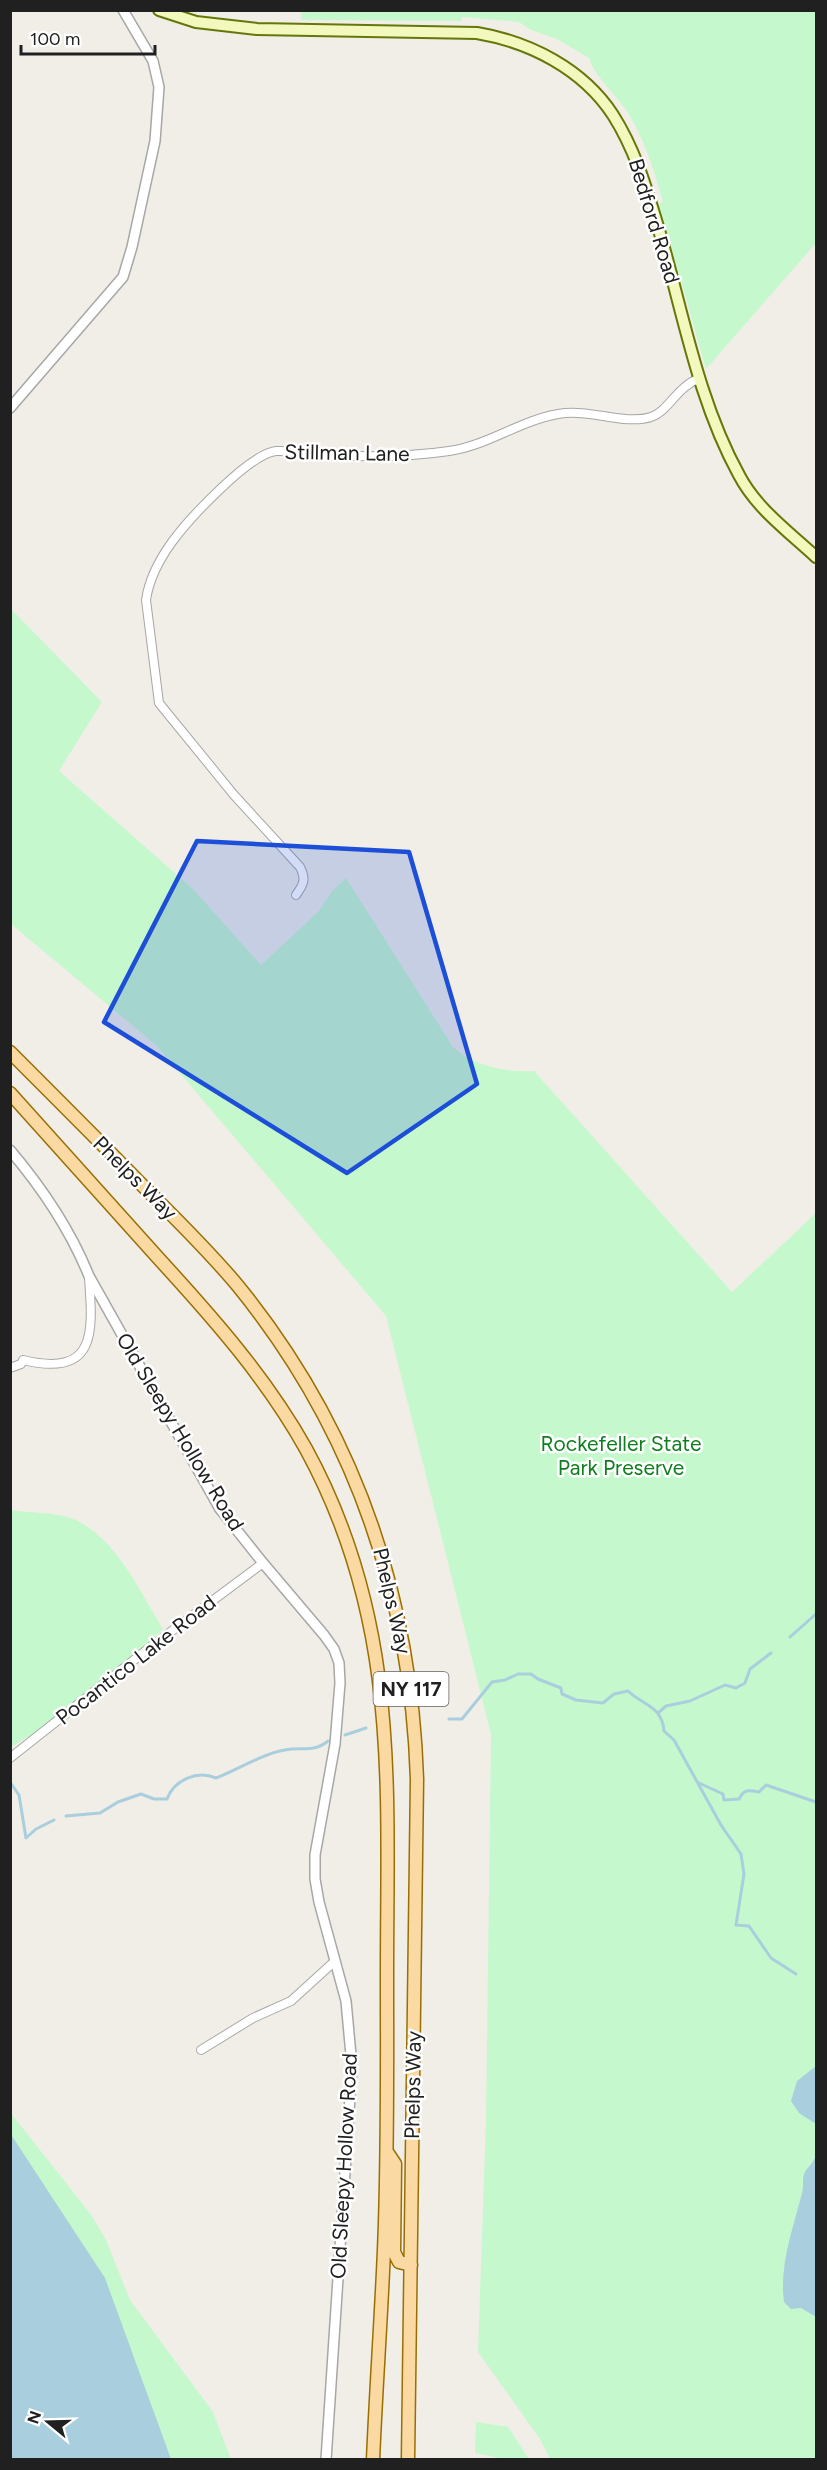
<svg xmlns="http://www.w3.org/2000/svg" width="827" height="2470" viewBox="0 0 827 2470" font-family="Figtree,sans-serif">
<rect width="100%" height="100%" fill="#f1eee7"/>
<path fill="#c6f8cd" d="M301 11H816V243L706 369 659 204 663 202C654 170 643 134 624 107 613 92 593 74 589 58L557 39 531 30 519 22 462 17 461 21 301 20Z
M10 608 102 702 59 771 193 889 261 965 319 911 332 891 346 878 453 1047C473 1066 508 1073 534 1071L732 1292 816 1213V2459H550L540 2439 478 2352 486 2121 491 1734 386 1316 157 1046 11 924Z
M11 1510C29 1513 52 1512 70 1518 114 1533 140 1592 163 1629L69 1712 11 1747Z
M10 2112 92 2216 106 2240 130 2300 213 2412 231 2459H11Z
M476 2422 508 2427 529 2459H504L475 2453Z"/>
<path fill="#a9cedd" d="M816 2066V2124L799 2113 791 2101 797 2081Z
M10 2133 105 2278 171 2459H11Z
M816 2155V2317L801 2308 791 2309 784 2302C779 2265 793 2229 802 2193 804 2187 802 2180 804 2174 807 2167 814 2163 816 2155Z"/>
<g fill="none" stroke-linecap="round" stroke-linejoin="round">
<path stroke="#a9cedd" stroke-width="3" d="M790 1637 816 1614
M658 1713 666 1706 690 1701 725 1685 736 1688 745 1683 750 1669 771 1653
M449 1719H462L492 1682 505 1680 518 1674H531L538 1679 561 1688 562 1694 576 1700 603 1703 614 1694 628 1691C644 1706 662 1706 664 1731L674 1740 721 1825 741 1854 744 1874 736 1925 749 1926 771 1958 796 1974
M345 1735 366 1728
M10 1782 19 1795 26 1838 36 1829 54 1820
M699 1783 723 1794 724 1800 739 1799C744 1789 749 1790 759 1792L766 1785 816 1802
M66 1816 100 1813 118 1802 141 1794 154 1799H167C174 1780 197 1770 216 1778 240 1769 266 1751 292 1749 306 1748 316 1751 328 1741"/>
<g stroke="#a7a7a7" stroke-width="10">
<path id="minor" d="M296 895C304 884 306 879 300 867L234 795 159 703 146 600C149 579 159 560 172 542 188 520 249 454 276 451 292 450 310 454 326 455 366 457 409 457 449 451 488 446 525 417 565 413 592 410 626 425 651 417 669 411 676 387 700 378
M10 1368 21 1364 23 1360C97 1378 93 1332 89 1278
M10 1758 153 1645 263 1563
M201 2050 253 2018 291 2001 335 1961"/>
</g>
<g stroke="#a7a7a7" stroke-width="12">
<path id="tertiary" d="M10 408 123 277 132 247 155 141 159 87 153 61 123 10
M10 1150C43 1189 70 1229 89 1276L220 1509 263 1563 324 1635 334 1649 339 1663 340 1683 335 1744 315 1855V1879L319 1902 346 2001 352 2066 326 2460"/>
</g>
<g stroke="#657708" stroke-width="14">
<path id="secondary" d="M159 10 196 22 257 29 477 33C530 42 583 69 613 115 634 148 645 184 656 220 682 305 696 397 739 475 756 508 789 532 816 557"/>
</g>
<g stroke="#996f04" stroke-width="15">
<path id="primary" d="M10 1052C55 1097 100 1142 144 1187 176 1219 209 1251 238 1286 355 1430 411 1595 417 1779L408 2460
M10 1093C60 1149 110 1204 160 1260 214 1319 267 1379 306 1449 400 1621 387 1786 387 1974 387 2066 388 2158 384 2250 381 2320 376 2390 373 2460
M387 2152 395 2164 394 2252 399 2262 411 2265"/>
</g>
<use href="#minor" stroke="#fff" stroke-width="8"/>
<use href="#tertiary" stroke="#fff" stroke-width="9"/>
<use href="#secondary" stroke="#f2f8be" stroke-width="10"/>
<use href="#primary" stroke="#fad9a3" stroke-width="12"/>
</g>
<path fill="#1d4ed8" fill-opacity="0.2" stroke="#1d4ed8" stroke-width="4.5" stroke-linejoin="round" d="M197 841 409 852 477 1084 347 1173 104 1022Z"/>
<g text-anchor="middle" stroke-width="5" stroke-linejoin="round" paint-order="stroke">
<rect fill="#fff" stroke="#636363" stroke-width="1.5" x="373.5" y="1672" width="75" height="34" rx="4.5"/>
<g font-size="20" font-weight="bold" fill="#202020">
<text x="411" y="1696">NY 117</text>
</g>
<g font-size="21" fill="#202020" stroke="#fff">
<text transform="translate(654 221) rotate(73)" y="7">Bedford Road</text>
<text transform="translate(347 453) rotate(1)" y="7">Stillman Lane</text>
<text transform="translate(135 1178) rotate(45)" y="7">Phelps Way</text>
<text transform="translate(180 1432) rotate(59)" y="7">Old Sleepy Hollow Road</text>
<text transform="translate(392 1601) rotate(77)" y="7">Phelps Way</text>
<text transform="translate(136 1660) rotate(-38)" y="7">Pocantico Lake Road</text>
<text transform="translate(413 2085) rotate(-89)" y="7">Phelps Way</text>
<text transform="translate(344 2166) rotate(-87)" y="7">Old Sleepy Hollow Road</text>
</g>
<g font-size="21" fill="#0f7e1e" stroke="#fff">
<text x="621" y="1451">Rockefeller State<tspan x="621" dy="24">Park Preserve</tspan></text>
</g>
</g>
<rect width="827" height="2470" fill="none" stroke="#202020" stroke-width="24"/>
<g transform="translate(48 2422) rotate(289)" stroke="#ffffff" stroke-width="4.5" paint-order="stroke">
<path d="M0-4.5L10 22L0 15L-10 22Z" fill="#202020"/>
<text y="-9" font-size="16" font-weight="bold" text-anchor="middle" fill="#202020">N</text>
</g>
<path d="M21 45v9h134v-9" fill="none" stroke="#202020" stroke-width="3"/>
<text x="30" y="45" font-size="18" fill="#202020" stroke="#ffffff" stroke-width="4.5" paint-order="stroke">100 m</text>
</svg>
